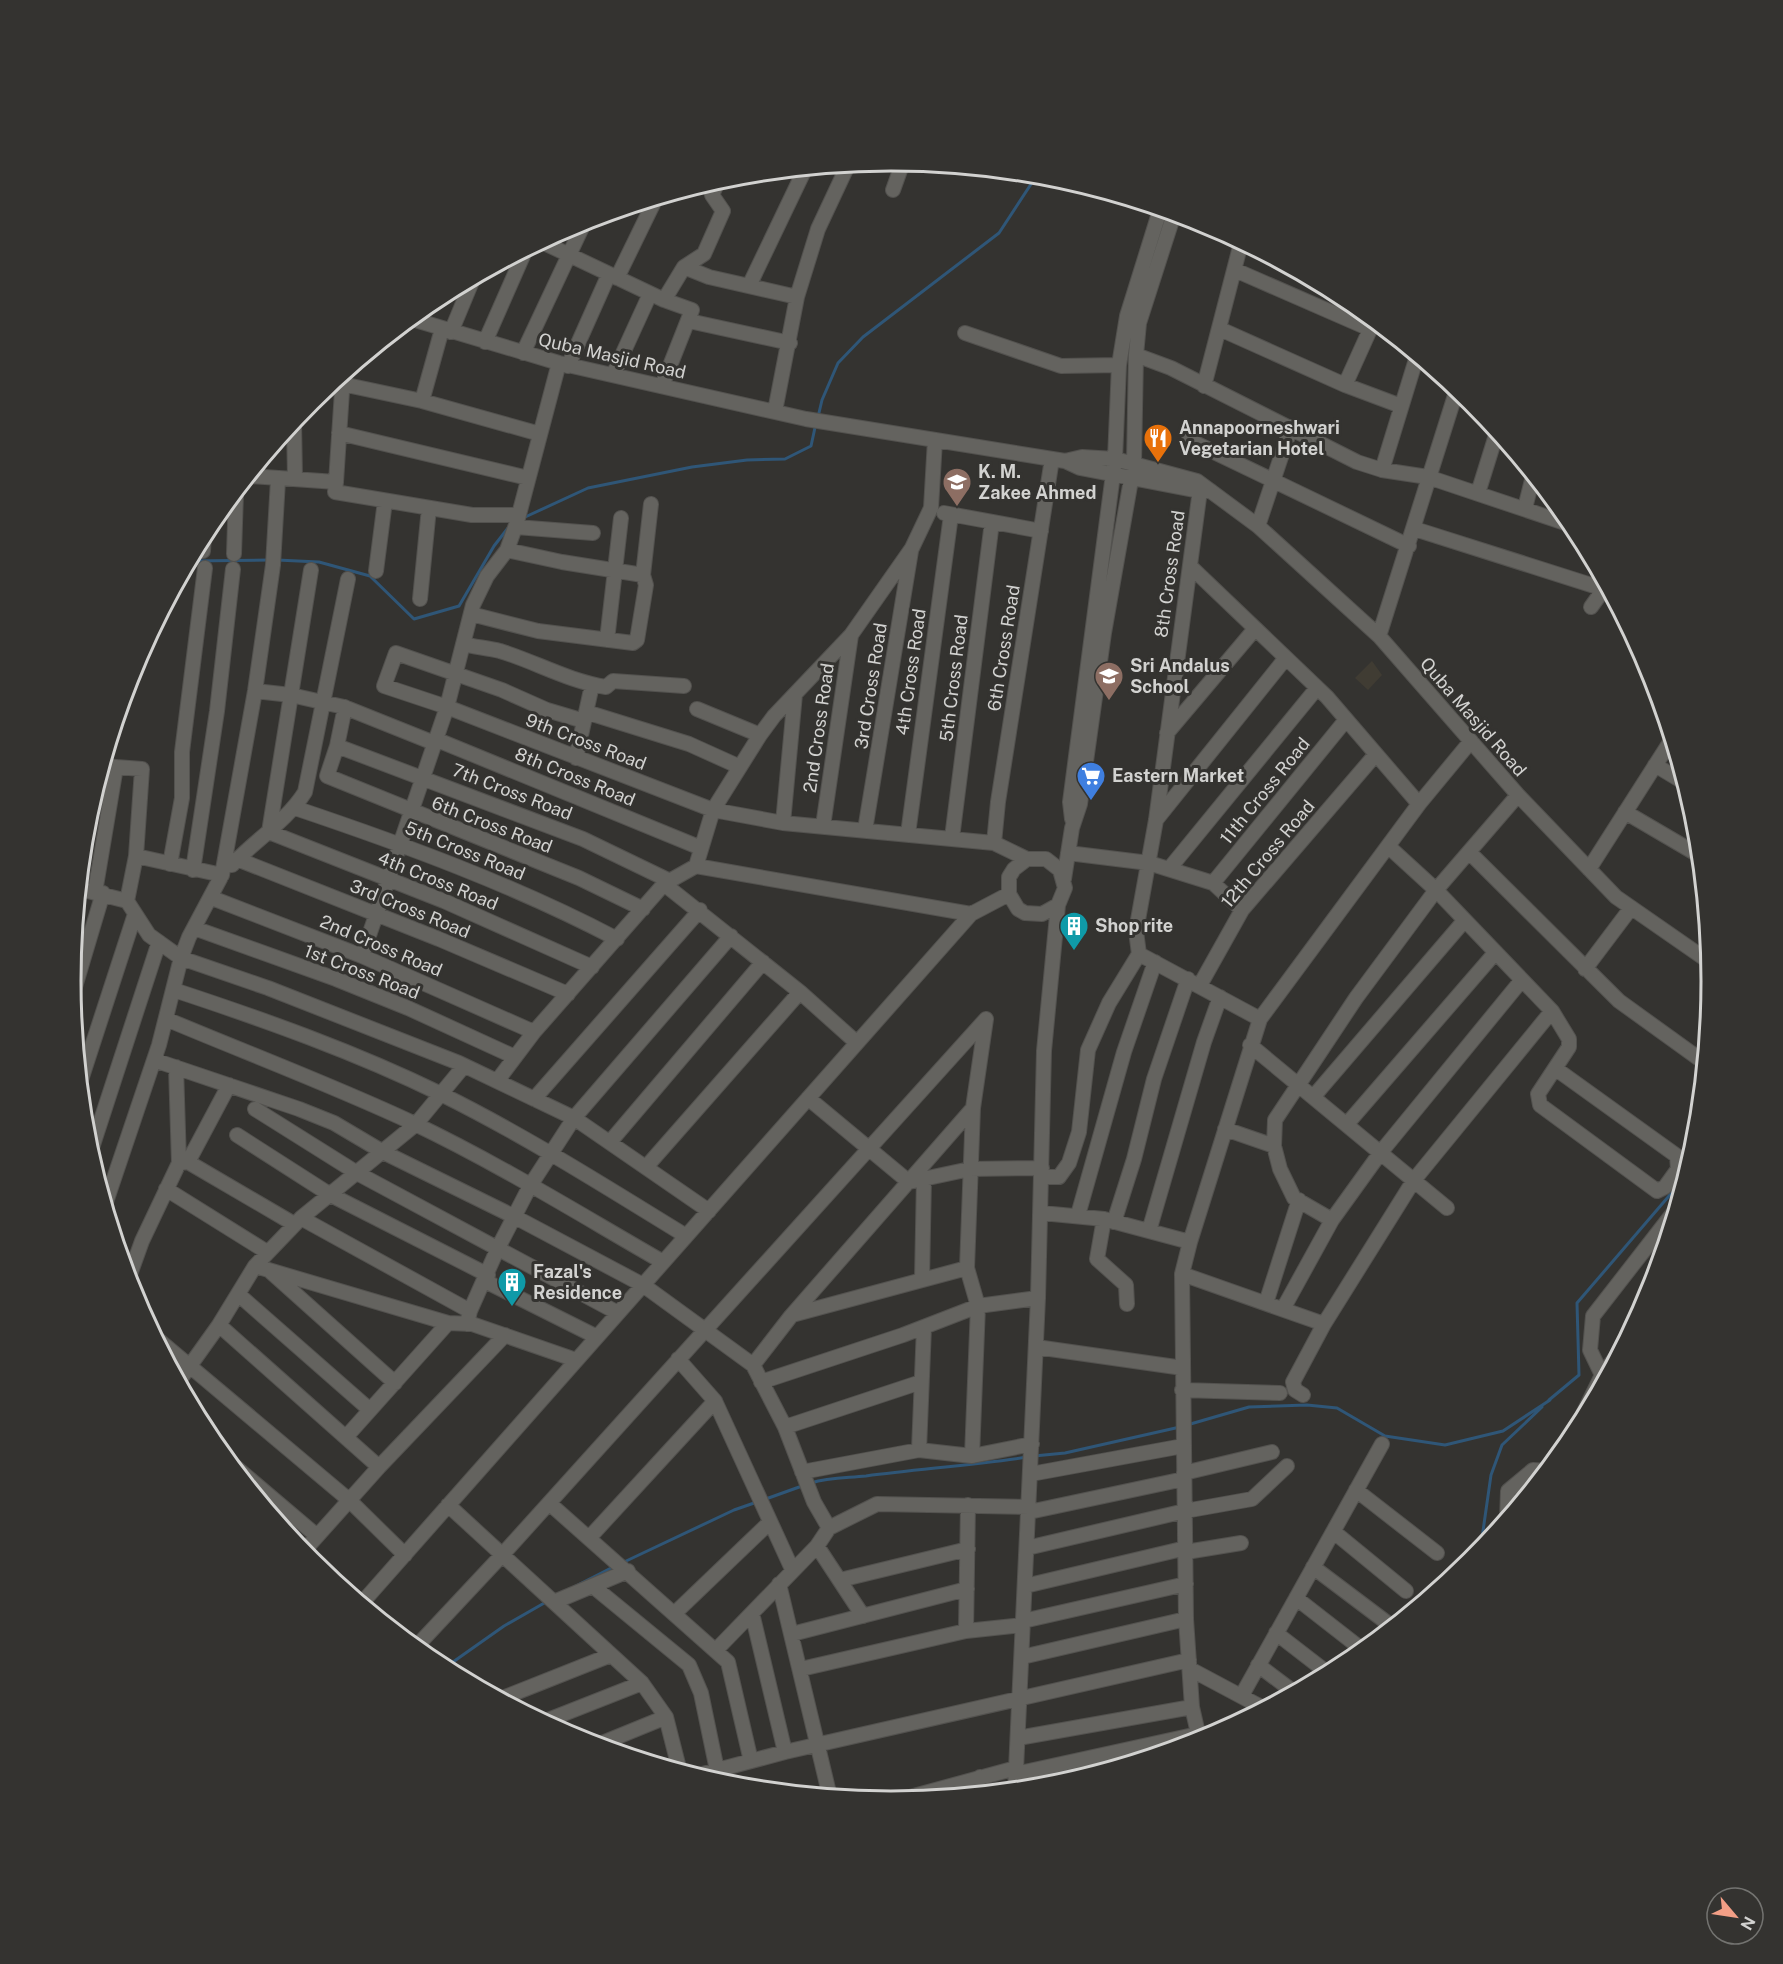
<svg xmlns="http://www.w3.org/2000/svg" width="1783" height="1964" viewBox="0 0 1783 1964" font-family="'Public Sans',sans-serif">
<rect width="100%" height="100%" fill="#343330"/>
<path fill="#403c33" d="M1372 661 1382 675 1368 690 1355 678Z"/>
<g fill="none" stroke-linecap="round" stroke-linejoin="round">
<path stroke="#2f5677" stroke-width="3" d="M818 417 822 400 838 363 863 337 999 233 1037 175
M523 518 588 488 692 467 747 460 785 459 811 446 816 423
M277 560 319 562 370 576 414 619 459 606 494 546 508 528
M190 561 270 560
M1549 1400 1579 1375 1577 1303 1687 1175
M1187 1425 1249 1407 1307 1405 1337 1408 1385 1436 1445 1445 1503 1431 1550 1400
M1034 1456 1065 1453 1180 1427
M811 1483C829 1477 847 1478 866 1476 920 1469 974 1465 1028 1457
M763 1500 802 1486
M1480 1552 1491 1475 1502 1445 1542 1407
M624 1562 734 1510 757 1502
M570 1589 615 1566
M443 1669 504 1626 546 1602"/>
<g stroke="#53524f" stroke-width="16">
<path id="minor" d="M893 190 903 162
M542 242 664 300 692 310 662 386
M684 267 709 277 797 297
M1235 270 1370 329
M617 278 655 200
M749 286 805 169
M664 300 684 267 704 254 723 211 712 195 718 181
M412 319 559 363 806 419 1065 461 1080 468 1194 490 1211 491
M689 321 790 343
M1220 329 1345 385 1401 406
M451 332 473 279
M965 333 1061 366 1119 365
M485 342 525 251
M523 353 585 221
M1136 355 1171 368 1357 462 1382 470 1428 477 1574 526
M568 366 609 274
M613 375 650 294
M342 384 422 401 540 434
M1345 385 1373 323
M1204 386 1241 243
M422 401 442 329
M775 411 797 297 818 229 848 165
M294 422 295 478
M339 433 528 478
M1189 440 1409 546
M1065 461 1082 457 1115 459 1197 481 1258 526 1379 636 1518 795 1616 897 1711 963
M1382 470 1417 356
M249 476 336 482 335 492 472 515H519
M336 482 343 376
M1200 490 1156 820 1136 931 1139 954 1260 1019
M1478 493 1497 432
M1525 508 1533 476
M944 513 1041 531
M1258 526 1291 427
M516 527 593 533
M1415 529 1604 589
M203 551 204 535
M234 554 236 493
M1191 567 1327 697 1419 804
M311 570 269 832 444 901 592 967
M376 571 385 501
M643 575 651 504
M420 599 429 508
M1591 607 1606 586
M471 614 538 631 633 643 637 640 646 585 643 575 562 562 507 550
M1379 636 1457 389
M607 640 621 518
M463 644C475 647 488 648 500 651 536 662 568 681 606 687L613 681 684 686
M255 691 291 695 344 707 434 743
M345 707 337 746 327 776 579 878 643 909
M697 709 760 735
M586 712 689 744 740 767
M584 721 547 710 502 690 396 653 384 686 447 707 713 810 783 823 994 843 1027 859H1046L1060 870 1065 888 1058 905 1042 914 1025 913 1018 909 1009 894V877L1014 869 1027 859
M1167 733 1254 630
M435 739 701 848
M337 746 583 839 670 881
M576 758 592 685
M1655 765 1685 783
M103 766 142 769 136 856 127 901
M295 808C405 845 514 885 617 939
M1625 812 1695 853
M1072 819 1070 802 1115 459 1119 365 1127 316 1160 210
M1156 820 1285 659
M783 823 795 694
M823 826 851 635
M865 830 911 551
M908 834 951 515
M952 838 992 522
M994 843 998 802 1052 459
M1389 847 1436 890 1552 1011 1569 1039V1047L1538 1094 1540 1105 1657 1191 1665 1187 1678 1169 1677 1156 1556 1069
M1469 852 1619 1001 1705 1063
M1068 853 1149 863 1213 883 1242 910
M136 856 222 875
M237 859 439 939 568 994
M170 864 182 798V752L205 568
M232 865C256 839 286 822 305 792L348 579
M696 866 971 914
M1169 869 1317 688
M1589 869 1672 739
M193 870 217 711 233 569
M1064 879 1072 828 1080 804 1104 633 1134 463 1136 355 1139 323 1174 214
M1213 883 1345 721
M664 884 800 992 857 1043
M80 889 127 901 149 935 181 958 268 988 459 1063 574 1118 709 1211
M95 892 116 767
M212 898 362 956 534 1032
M194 928 336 979 408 1008 515 1057
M362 956 447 707 473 605 487 576 507 550 517 522 559 363
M1585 969 1631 908
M1200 985 1242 910 1376 754
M174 990C265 1020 355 1052 441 1094 526 1136 606 1187 686 1236
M72 997 103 893
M166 1019C249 1054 332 1085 413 1123 499 1164 581 1215 663 1262
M1250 1045 1447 1208
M154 1060 299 1109 334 1123 383 1152 515 1217 643 1285 753 1365 785 1427 814 1502 829 1528
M497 1081 534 1032 664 884 696 866 713 810 760 735 774 716 851 635 912 548 931 508 935 440
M80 1083 135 914
M1314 1096 1464 921
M808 1098 909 1182 970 1169 1042 1168
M534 1099 700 910
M255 1109 357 1173 618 1313
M1347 1124 1495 953
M1225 1129 1274 1146
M237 1135 329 1194 488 1275
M610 1142 763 962
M90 1154 159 942
M188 1162 294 1224
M179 1163 188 1162 229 1085
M647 1166 800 992
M1042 1177H1059L1069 1163 1079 1132 1088 1050 1109 1003 1139 954
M166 1189 267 1252
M105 1205 159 1045 181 958 189 937 222 875 255 691 273 565 278 480
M1042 1213 1104 1219 1190 1242
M1078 1215 1124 1052 1155 962
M301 1218 470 1311
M1104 1219 1097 1259 1126 1285 1127 1304
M1332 1220 1294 1198 1280 1169 1274 1146 1275 1120 1356 998 1436 890 1518 795
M1114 1222 1134 1159 1154 1079 1188 979
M1149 1231 1204 1042 1220 997
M255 1266 448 1323 472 1324 576 1360
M271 1272 395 1383
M1182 1274 1324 1324
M128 1280 142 1241 179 1163 176 1067
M922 1280 924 1178
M485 1281 597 1337
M238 1294 370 1410
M1266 1303 1299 1200
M1283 1309 1332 1220 1381 1152 1521 981
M792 1315 967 1268
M467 1324 470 1311 498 1248 530 1186 574 1118 731 936
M219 1325 379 1467
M154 1336 349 1500 405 1555
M1036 1347 1183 1368
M678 1359 715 1401 792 1569
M753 1365 791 1316 973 1108
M1606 1378 1602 1375 1590 1350 1593 1316 1677 1208
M179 1381 219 1325 255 1266 301 1218 416 1124 464 1066
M761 1382 903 1335 978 1306 1038 1298
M1182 1390 1280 1393
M1303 1395 1295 1390 1293 1382 1324 1324 1414 1180 1552 1011
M1583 1414 1602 1375 1621 1350
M785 1427 921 1382
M346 1437 448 1323
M919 1450 924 1327
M972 1456 978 1306 967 1268 973 1108 986 1019
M225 1458 317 1536
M802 1472 919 1450 972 1456 1032 1444
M1184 1473 1272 1452
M1031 1474 1183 1446
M1356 1490 1437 1553
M549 1503 728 1662 751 1761
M448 1505 642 1683 666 1717 680 1772
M1029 1512 1184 1479
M1507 1520 1508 1491 1533 1470 1547 1471
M1334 1532 1406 1591
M589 1538 715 1401
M817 1546 863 1616
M1027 1548 1185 1511 1252 1499 1287 1466
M303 1552 379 1467 505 1335
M1186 1552 1241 1543
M1313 1567 1390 1625
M840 1580 968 1549
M779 1584 830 1797
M1025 1586 1186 1548
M594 1587 689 1665 701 1693 717 1770
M1296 1598 1364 1651
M554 1602 628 1571
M361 1604 971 914 1009 894
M675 1613 769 1523
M752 1613 785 1752
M1023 1621 1186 1584
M966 1631 968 1505
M1276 1633 1329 1674
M792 1634 967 1589
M415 1648 503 1554 986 1019
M717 1649 817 1546 829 1528 877 1504 1029 1507
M1022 1657 1186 1619
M1258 1665 1295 1693
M801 1669 966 1631 1023 1625
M1190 1669 1265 1709
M1242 1695 1382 1444
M500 1699 611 1655
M543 1722 642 1683
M1018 1738 1192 1707
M1200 1742 1192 1707 1186 1619 1182 1274 1190 1242 1260 1019 1419 804 1471 741
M595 1746 666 1717
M1016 1774 1198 1734
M695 1776 785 1752 1189 1660
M1015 1791 1038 1298 1044 1051 1058 905
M979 1794 980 1777
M888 1803 1016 1768"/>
</g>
<use href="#minor" stroke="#64635f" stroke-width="14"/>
</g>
<defs>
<g id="restaurant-pin" transform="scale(1.5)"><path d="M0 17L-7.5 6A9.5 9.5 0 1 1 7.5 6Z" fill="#e8710a" stroke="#343330"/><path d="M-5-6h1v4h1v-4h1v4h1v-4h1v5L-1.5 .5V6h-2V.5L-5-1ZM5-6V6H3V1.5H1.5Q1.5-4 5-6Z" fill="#fff"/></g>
<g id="school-pin" transform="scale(1.5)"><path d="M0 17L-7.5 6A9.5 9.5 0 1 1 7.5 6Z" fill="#8d6e63" stroke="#343330"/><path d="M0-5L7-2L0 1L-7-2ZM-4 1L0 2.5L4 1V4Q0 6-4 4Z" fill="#fff"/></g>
<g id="supermarket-pin" transform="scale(1.5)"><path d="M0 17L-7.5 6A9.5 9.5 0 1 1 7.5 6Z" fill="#3f7fe0" stroke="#343330"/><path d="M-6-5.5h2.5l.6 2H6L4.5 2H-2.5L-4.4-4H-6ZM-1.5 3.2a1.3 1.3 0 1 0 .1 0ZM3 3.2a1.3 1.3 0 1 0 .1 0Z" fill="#fff"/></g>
<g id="building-pin" transform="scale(1.5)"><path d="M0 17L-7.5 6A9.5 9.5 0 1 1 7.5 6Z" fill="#0f9aa8" stroke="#343330"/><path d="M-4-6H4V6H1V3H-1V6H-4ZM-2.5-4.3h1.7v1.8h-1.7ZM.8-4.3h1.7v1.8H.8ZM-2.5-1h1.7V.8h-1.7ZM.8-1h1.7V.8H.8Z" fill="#fff"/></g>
</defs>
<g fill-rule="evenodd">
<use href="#restaurant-pin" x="1158" y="438"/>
<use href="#school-pin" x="957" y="482"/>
<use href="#school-pin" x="1109" y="676"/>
<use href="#supermarket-pin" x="1091" y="776"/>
<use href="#building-pin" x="1074" y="926"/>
<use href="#building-pin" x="512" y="1282"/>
</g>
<g text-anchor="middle" stroke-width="6" stroke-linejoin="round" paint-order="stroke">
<g font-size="18" fill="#d2d2d0" stroke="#343330">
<text transform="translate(612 356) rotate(13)" y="6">Quba Masjid Road</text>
<text transform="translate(1170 574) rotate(-82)" y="6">8th Cross Road</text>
<text transform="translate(1004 648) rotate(-81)" y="6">6th Cross Road</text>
<text transform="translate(911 672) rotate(-82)" y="6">4th Cross Road</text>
<text transform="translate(954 678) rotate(-83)" y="6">5th Cross Road</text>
<text transform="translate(871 686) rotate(-81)" y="6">3rd Cross Road</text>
<text transform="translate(1473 717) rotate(49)" y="6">Quba Masjid Road</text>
<text transform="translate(819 728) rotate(-82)" y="6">2nd Cross Road</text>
<text transform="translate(586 742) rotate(21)" y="6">9th Cross Road</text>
<text transform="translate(575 777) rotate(22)" y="6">8th Cross Road</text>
<text transform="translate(1265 791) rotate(-51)" y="6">11th Cross Road</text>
<text transform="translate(512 792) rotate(21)" y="6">7th Cross Road</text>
<text transform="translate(492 825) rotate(21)" y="6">6th Cross Road</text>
<text transform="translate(465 851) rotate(22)" y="6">5th Cross Road</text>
<text transform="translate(1268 854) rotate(-50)" y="6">12th Cross Road</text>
<text transform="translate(438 881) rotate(22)" y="6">4th Cross Road</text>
<text transform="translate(410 909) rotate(22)" y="6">3rd Cross Road</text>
<text transform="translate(381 946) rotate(23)" y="6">2nd Cross Road</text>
<text transform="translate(362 972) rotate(21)" y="6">1st Cross Road</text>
</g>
<g font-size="18" font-weight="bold" fill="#d2d2d0" stroke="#343330" text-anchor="start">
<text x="1179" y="434">Annapoorneshwari<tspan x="1179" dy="21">Vegetarian Hotel</tspan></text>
<text x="978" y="478">K. M.<tspan x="978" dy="21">Zakee Ahmed</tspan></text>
<text x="1130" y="672">Sri Andalus<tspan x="1130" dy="21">School</tspan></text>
<text x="1112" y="782">Eastern Market</text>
<text x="1095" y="932">Shop rite</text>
<text x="533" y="1278">Fazal's<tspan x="533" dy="21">Residence</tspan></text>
</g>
</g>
<path d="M0 0H1783V1964H0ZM81 981a810 810 0 1 1 1620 0a810 810 0 1 1-1620 0Z" fill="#343330" fill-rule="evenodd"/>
<path fill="none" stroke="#d2d2d0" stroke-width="3" d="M81 981a810 810 0 1 1 1620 0a810 810 0 1 1-1620 0Z"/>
<g transform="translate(1735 1916) rotate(119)"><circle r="28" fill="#343330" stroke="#737370" stroke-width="1.5"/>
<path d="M0-4.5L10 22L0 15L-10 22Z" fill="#f39f86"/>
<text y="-9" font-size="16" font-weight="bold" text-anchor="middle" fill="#d2d2d0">N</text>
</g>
</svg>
